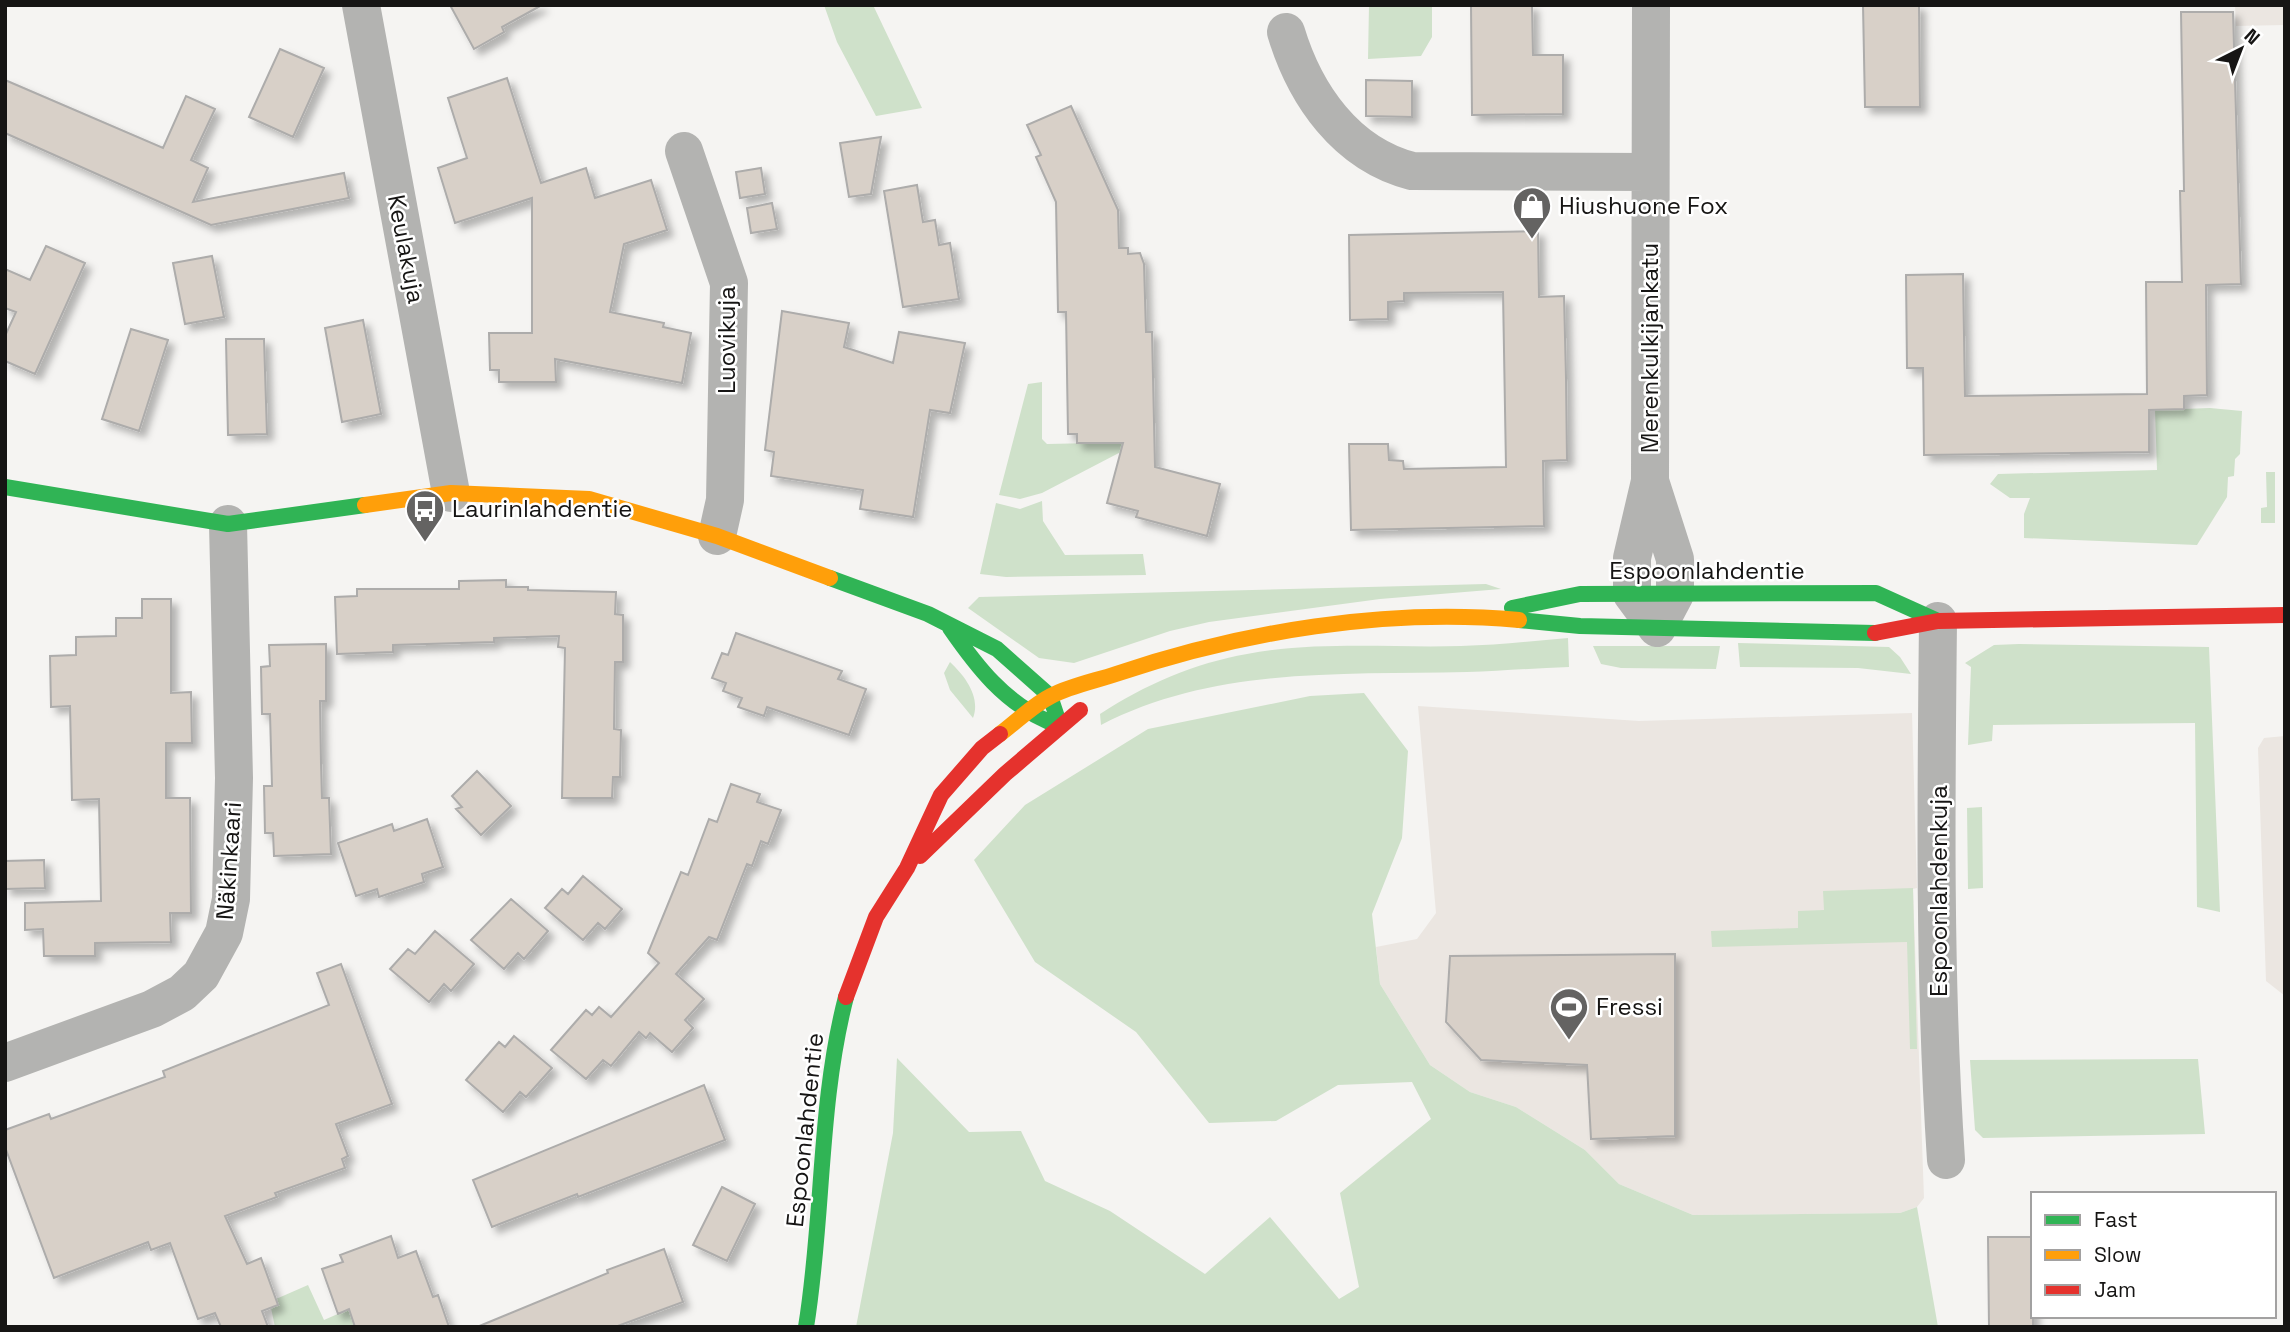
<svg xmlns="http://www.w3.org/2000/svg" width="2290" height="1332" viewBox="0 0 2290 1332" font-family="'Space Grotesk',sans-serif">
<defs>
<filter id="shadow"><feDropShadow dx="6" dy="6" stdDeviation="3.5" flood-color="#0004"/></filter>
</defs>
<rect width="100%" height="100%" fill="#f5f4f2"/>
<path fill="#ebe6e1" d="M2235 5H2285V25L2236 26Z
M1418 706 1639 721 1912 713 1917 888 1913 889 1924 1198 1917 1207 1900 1213 1693 1215 1619 1184 1585 1150 1516 1107 1470 1092 1430 1065 1380 984 1376 947 1417 939 1436 913Z
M2285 736V996L2266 981 2258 748 2264 738Z"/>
<path fill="#cfe1ca" d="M824 5H873L922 108 876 116 837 42Z
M1369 5H1432V37L1421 56 1368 59Z
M1042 382V439L1047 444 1140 442 1042 493 1020 499 999 495 1028 384Z
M2210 408 2242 411 2240 454 2235 459 2234 476 2228 477 2227 497 2197 545 2024 538V514L2030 498H2010L1990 484 1998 474 2157 470 2155 410Z
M2266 472H2275V523H2261V508L2267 507Z
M1042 501 1043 521 1065 555 1143 554 1146 575 1006 577 980 574 996 503 1020 509Z
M1486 584 1501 589 1380 599 1209 622 1170 631 1074 663 1039 658 968 608 979 597Z
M1568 638 1569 667C1535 668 1501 671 1467 672 1343 675 1215 666 1101 725L1100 714C1144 685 1195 663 1247 654 1315 641 1392 648 1461 646 1496 645 1532 641 1568 638Z
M1738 643 1889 647 1900 657 1911 674 1858 668 1740 667Z
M2019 644 2209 647 2220 912 2197 907 2195 723 1993 725 1992 741 1968 745 1971 667 1965 663 1994 645Z
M1593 646H1720L1716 669 1621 668 1601 664Z
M950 662C965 676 981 697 973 718L950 690 944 673Z
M1364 693 1408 751 1402 838 1372 914 1380 984 1430 1065 1470 1092 1516 1107 1585 1150 1619 1184 1693 1215 1900 1213 1917 1207 1938 1327H856L893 1133 897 1058 969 1132 1021 1131 1045 1181 1110 1211 1205 1274 1270 1217 1339 1299 1359 1287 1340 1193 1431 1119 1412 1082 1338 1085 1276 1121 1209 1123 1136 1032 1035 962 974 860 1025 805 1148 729 1310 696Z
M1982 807 1983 888 1968 889 1967 808Z
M1913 888 1917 1049H1910L1907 942 1712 947 1711 931 1798 928V911L1824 910 1823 891Z
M2198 1059 2205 1134 1983 1138 1975 1130 1970 1060Z
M308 1285 324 1320 349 1309 355 1327H275L271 1308 278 1305 276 1299Z"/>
<path fill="#d8d0c8" stroke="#adacab" stroke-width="2" filter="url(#shadow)" d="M450 5H542L502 27 504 32 474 49Z
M1471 5H1532L1533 55H1563V114L1472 115Z
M1863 5H1919L1920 107H1865Z
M2181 12H2233L2241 284 2206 285 2207 395 2184 396V409L2149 410V452L1924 455 1923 368H1907L1906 275 1963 274 1965 396 2147 394 2146 282H2182L2180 191H2184Z
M280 49 324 68 293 137 249 117Z
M507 78 541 183 586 168 595 198 651 180 667 230 624 244 610 312 664 323 663 327 691 333 682 383 555 359 556 382H499V370H490L489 333H532V198L455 223 438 168 467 158 448 98Z
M5 80 163 148 186 96 215 109 191 160 208 168 193 202 344 173 349 198 211 225 5 133Z
M1366 80 1412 81V117L1366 116Z
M1071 106 1118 210 1119 248H1128V254L1140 253 1144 264 1146 332H1152L1155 467 1220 484 1207 536 1136 517 1138 511 1107 503 1123 443H1077V434H1068L1066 312H1058L1056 202 1036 157 1041 155 1027 125Z
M881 137 871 194 849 197 840 143Z
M761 168 765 194 740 198 736 172Z
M917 185 923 222 935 220 939 245 950 243 959 299 903 307 884 191Z
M772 203 777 229 751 233 747 208Z
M1538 231 1539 297 1564 296 1566 378 1567 460 1543 461 1544 526 1351 530 1349 444H1388L1389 460 1403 461 1404 469 1506 467 1503 292 1404 293V301L1388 302V319L1350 320 1349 235Z
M46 246 85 263 35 374 5 361V336L16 312 5 308V269L30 280Z
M212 256 224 317 185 324 173 263Z
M782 311 849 323 844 347 893 363 899 332 965 343 950 413 930 410 913 517 860 509 863 490 771 476 774 452 765 450Z
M363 320 381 414 342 422 325 328Z
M131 329 168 340 139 431 102 419Z
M226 339H264L267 434 228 435Z
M506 580V587H528V590L616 592 615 614 623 615V662H615L614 729 621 730 620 777H613L612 798H562L565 648 558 647 559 636 494 638V642L393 645V652L337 654 335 597 357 596V589H459V581Z
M142 599H171V693L191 692 192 743H166V798H190L191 913H170L171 942 95 943V956H44L43 929 25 930V903L101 901 99 799 72 800 70 706 51 707 50 656 76 655V637L116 636V618H142Z
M736 633 842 671 838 679 866 689 849 735 767 707 764 716 738 707 742 698 723 691 726 683 712 678 722 653 728 655Z
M326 644V701H320L321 763 322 798H329L331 854 274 856 273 833H265L264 786H272L270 714H262L261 667 270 666 269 645Z
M477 771 511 806 481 835 456 809 462 807 452 796Z
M731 784 760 794 757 802 781 810 768 844 761 841 752 866 747 864 717 940 709 937 676 974 704 999 685 1020 693 1028 672 1052 650 1033 646 1038 639 1032 611 1066 603 1060 586 1079 551 1050 586 1010 592 1015 599 1007 611 1017 659 963 648 953 681 872 688 875 709 819 717 822Z
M427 819 443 867 422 874 424 882 379 897 377 889 356 896 338 843 392 824 394 831Z
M44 860 45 888 5 889V861Z
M583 876 622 909 605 929 598 923 583 940 545 908 562 889 568 894Z
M511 899 548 931 524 959 518 953 504 969 471 940Z
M435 931 474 964 451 991 444 984 429 1002 390 969 408 949 415 954Z
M1675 954V1136L1591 1139 1587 1065 1481 1060 1446 1022 1450 956Z
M341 964 392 1104 336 1124 348 1156 342 1159 345 1168 275 1193 277 1197 225 1216 247 1264 261 1258 278 1305 262 1311 268 1327H221L215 1313 198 1319 170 1243 151 1250 148 1242 54 1278 5 1147V1130L49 1114 51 1119 165 1077 163 1071 329 1005 317 973Z
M514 1036 552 1068 526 1097 520 1092 503 1112 466 1080 499 1042 505 1047Z
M704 1085 725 1140 578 1197 577 1194 492 1227 473 1180Z
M722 1187 755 1204 727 1261 693 1245Z
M391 1236 398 1258 416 1251 433 1297 438 1295 449 1327H355L349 1309 338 1314 322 1269 343 1262 340 1255Z
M1988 1237H2033V1327H1989Z
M664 1249 683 1302 615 1327H477L608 1273 607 1270Z"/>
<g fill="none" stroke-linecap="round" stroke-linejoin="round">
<path stroke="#b3b3b1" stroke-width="38" d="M361 5 451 493
M1286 32C1305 95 1346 154 1412 171L1650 172
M684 151 729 283 725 500 717 536
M1650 481 1675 559V594L1657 628 1632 594V558L1650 481 1651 5
M1938 621C1936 800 1934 981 1946 1160
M5 1063 152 1009 182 993 201 975 224 933 231 899 234 778 228 524"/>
<path stroke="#30b455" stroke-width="16" d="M5 487 228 524 365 505
M830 578 928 614 997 649 1050 696 1060 726
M1512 608 1580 594 1876 593 1938 621
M1519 620 1580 626 1875 633
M950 628C977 667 1004 702 1049 722
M806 1327C824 1217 818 1105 846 997"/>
<path stroke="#ff9f0a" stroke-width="16" d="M365 505 451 493 589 499 717 536 830 578
M1000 734C1016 722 1033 705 1051 696 1070 686 1095 681 1116 674 1244 631 1385 608 1519 620"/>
<path stroke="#e5322d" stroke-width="16" d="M1875 633 1938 621 2285 615
M920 856 1005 774 1080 710
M846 997 876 917 907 868 941 795 982 748 1000 734"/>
</g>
<defs>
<g id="shop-pin" transform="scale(2.0125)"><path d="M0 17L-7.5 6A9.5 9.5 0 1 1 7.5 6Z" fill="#646362" stroke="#fff"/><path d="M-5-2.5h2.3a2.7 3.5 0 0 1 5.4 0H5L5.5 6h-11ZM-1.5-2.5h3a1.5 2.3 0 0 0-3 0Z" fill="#fff"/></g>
<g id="bus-pin" transform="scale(2.0125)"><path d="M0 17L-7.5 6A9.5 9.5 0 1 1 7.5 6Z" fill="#646362" stroke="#fff"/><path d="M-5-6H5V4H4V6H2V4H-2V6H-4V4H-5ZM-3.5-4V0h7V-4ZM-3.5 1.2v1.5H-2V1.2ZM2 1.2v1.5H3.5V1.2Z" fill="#fff"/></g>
<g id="stadium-pin" transform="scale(2.0125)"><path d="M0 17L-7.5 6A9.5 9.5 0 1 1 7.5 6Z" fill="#646362" stroke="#fff"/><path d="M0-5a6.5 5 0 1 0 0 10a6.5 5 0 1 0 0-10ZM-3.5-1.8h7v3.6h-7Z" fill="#fff"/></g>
</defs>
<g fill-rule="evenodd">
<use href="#shop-pin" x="1532" y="206"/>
<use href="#bus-pin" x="425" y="509"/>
<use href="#stadium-pin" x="1569" y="1007"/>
</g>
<g text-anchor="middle" stroke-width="5" stroke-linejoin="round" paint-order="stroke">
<g font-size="24" fill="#161514" stroke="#fff" text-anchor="start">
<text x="1559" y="214">Hiushuone Fox</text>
<text x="452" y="517">Laurinlahdentie</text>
<text x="1596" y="1015">Fressi</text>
</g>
<g font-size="24" fill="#161514" stroke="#fff">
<text transform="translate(406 249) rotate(79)" y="8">Keulakuja</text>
<text transform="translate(727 340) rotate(-90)" y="8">Luovikuja</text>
<text transform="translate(1650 348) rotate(-90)" y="8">Merenkulkijankatu</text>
<text x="1707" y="579">Espoonlahdentie</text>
<text transform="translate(229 861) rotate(-86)" y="8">Näkinkaari</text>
<text transform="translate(1939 891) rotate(-90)" y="8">Espoonlahdenkuja</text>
<text transform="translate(805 1130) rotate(-84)" y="8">Espoonlahdentie</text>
</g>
</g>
<rect width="2290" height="1332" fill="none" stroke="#161514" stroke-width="14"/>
<rect x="2031" y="1192" width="245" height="126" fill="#ffffff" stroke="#a2a1a1" stroke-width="2"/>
<rect x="2045" y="1215" width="35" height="10" fill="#30b455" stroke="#a2a1a1" stroke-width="2"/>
<text x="2094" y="1227" font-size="21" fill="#161514">Fast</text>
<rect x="2045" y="1250" width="35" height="10" fill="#ff9f0a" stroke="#a2a1a1" stroke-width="2"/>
<text x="2094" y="1262" font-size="21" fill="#161514">Slow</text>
<rect x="2045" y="1285" width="35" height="10" fill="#e5322d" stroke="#a2a1a1" stroke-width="2"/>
<text x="2094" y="1297" font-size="21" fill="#161514">Jam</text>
<g transform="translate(2241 49) rotate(42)" stroke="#ffffff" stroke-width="5" paint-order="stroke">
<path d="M0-5L12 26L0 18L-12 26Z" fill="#161514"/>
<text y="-10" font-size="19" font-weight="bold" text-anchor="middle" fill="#161514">N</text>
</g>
</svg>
